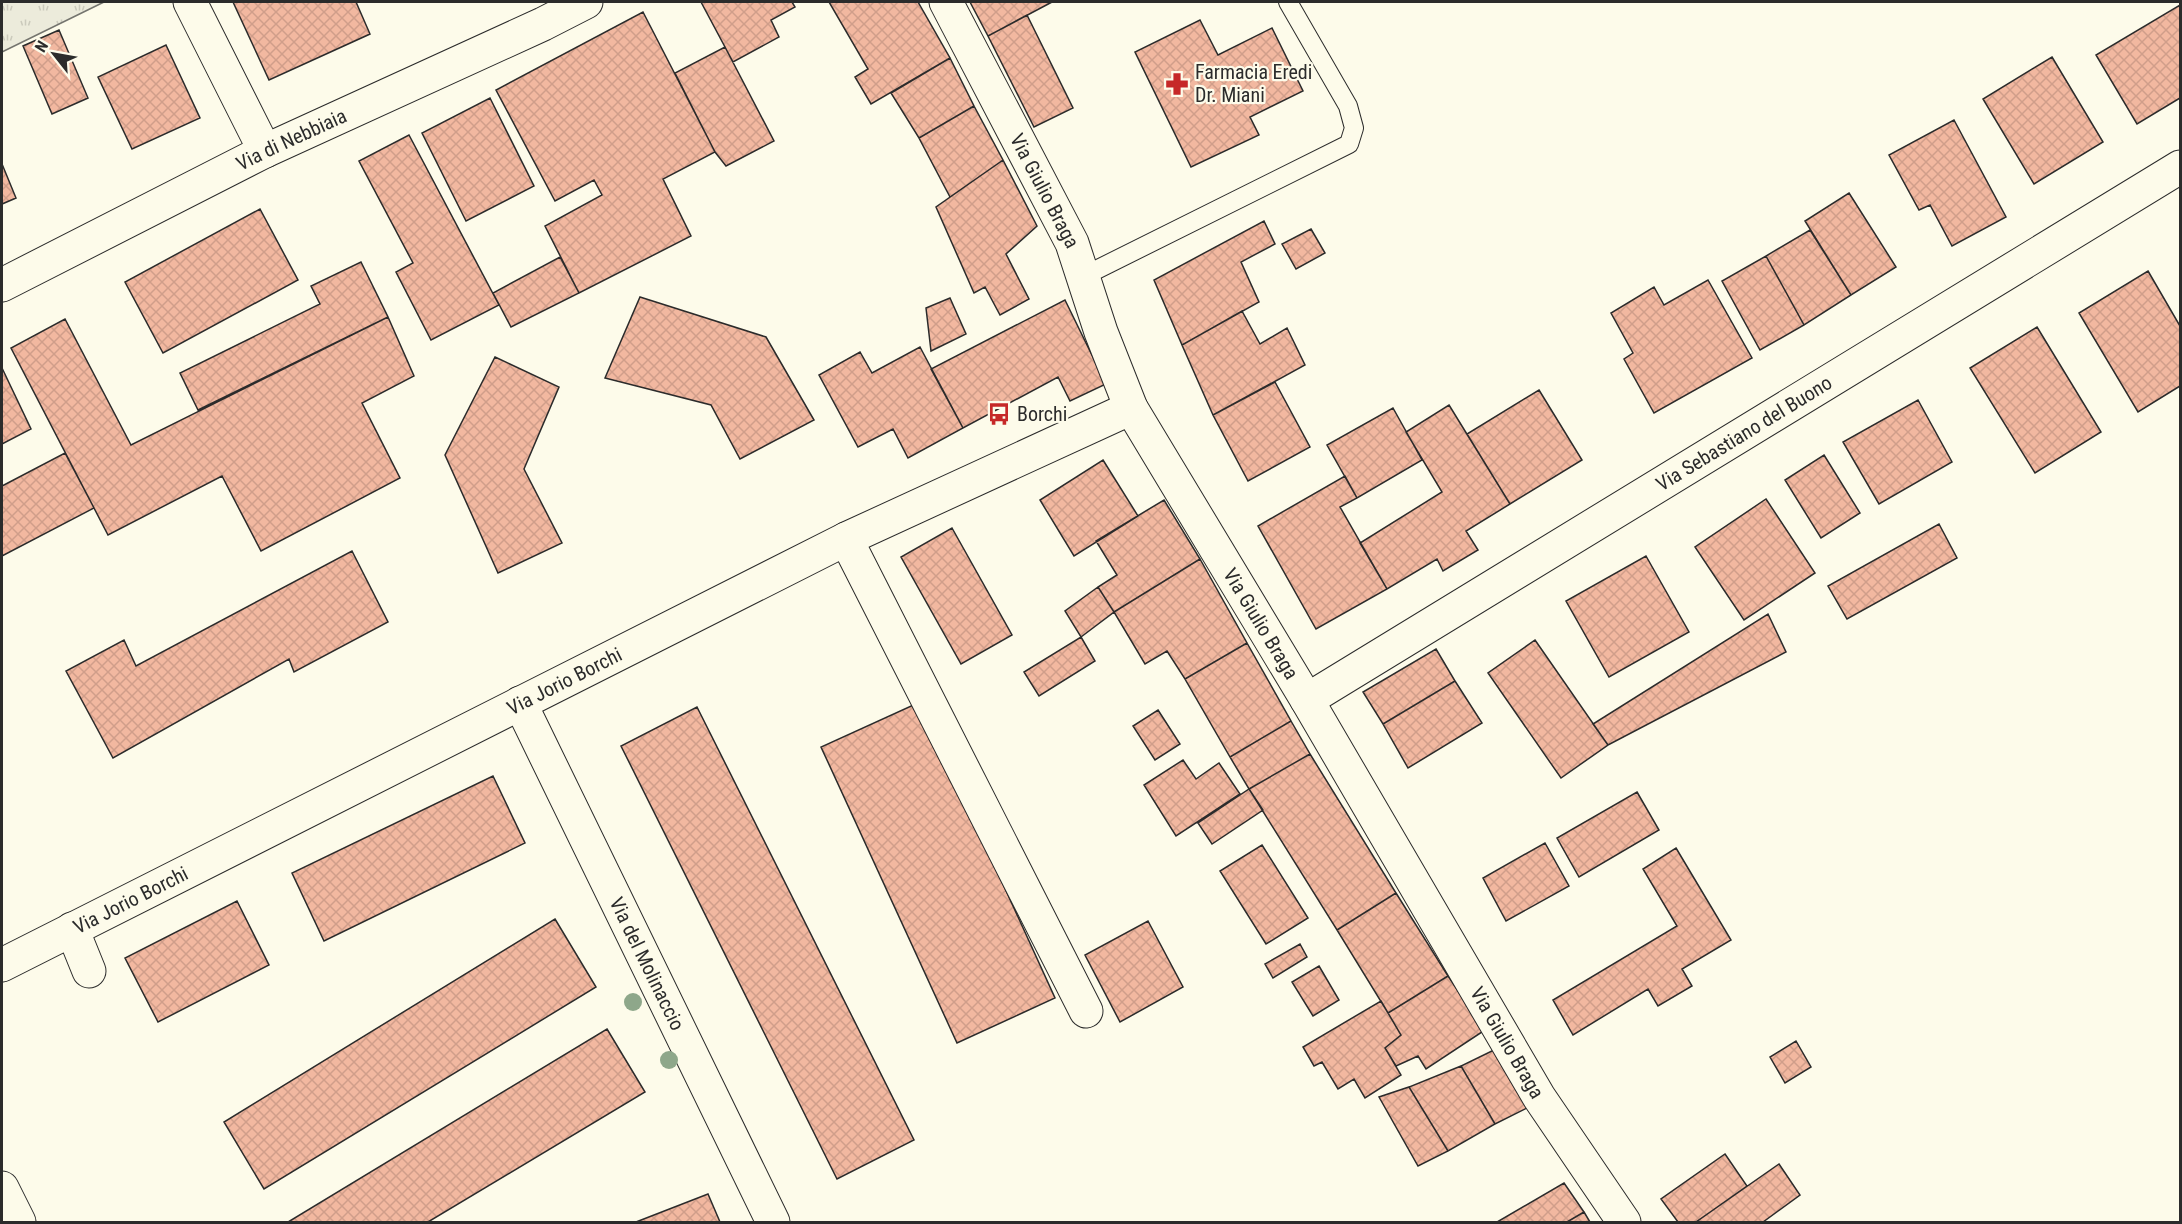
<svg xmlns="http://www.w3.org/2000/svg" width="2182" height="1224" viewBox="0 0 2182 1224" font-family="'Roboto Condensed',sans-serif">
<defs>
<pattern id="grass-tufts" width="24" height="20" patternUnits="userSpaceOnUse" patternTransform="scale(1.5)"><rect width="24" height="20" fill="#ecebdb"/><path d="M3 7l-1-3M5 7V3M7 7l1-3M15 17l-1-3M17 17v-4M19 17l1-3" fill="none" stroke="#cbcabc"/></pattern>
<pattern id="building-cross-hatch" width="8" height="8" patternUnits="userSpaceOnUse" patternTransform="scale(1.5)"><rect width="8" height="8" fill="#f2b8a0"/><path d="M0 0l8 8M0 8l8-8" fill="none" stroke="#d09e8a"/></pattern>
</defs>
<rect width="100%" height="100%" fill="#fdfbea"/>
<path fill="url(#grass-tufts)" stroke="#74746e" stroke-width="1.5" d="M2 2H104L2 52Z"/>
<path fill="url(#building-cross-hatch)" stroke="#2b2b2b" stroke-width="1.5" d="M233 2H356L370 34 269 80Z
M701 2H792L795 7 771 20 779 37 733 62Z
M829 2H918L950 58 871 104 855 77 868 69Z
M970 2H1052L988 36Z
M2180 5V98L2137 124 2096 55Z
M643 12 715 152 663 179 691 236 579 293 545 226 602 195 594 180 555 201 496 90Z
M1027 15 1073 108 1034 127 988 36Z
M1200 20 1218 55 1272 28 1303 91 1250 117 1259 135 1191 167 1135 52Z
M59 30 88 98 52 114 23 46Z
M166 45 200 118 132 149 98 77Z
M725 47 774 141 726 166 715 152 675 73Z
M2052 57 2103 142 2034 184 1983 99Z
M950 58 974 106 919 138 891 93Z
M490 98 534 186 466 221 422 133Z
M974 106 1003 160 950 197 919 138Z
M1954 120 2006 217 1952 246 1930 205 1919 210 1889 155Z
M409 135 499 305 431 340 396 272 413 263 359 161Z
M1003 160 1037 226 1006 254 1029 299 1000 315 985 287 974 293 936 207Z
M2 164 16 198 2 204Z
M1849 193 1896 267 1851 295 1805 221Z
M260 209 298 280 163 353 125 282Z
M1264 221 1275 244 1241 262 1259 302 1182 345 1154 280Z
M1311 229 1325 253 1296 269 1282 244Z
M1810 230 1851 295 1804 325 1766 256Z
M1766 256 1804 325 1760 350 1722 281Z
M560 257 579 293 511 327 493 293Z
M361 262 388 317 198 410 180 373 320 304 311 286Z
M2148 271 2180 326V386L2138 412 2079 313Z
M1708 280 1752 358 1654 413 1624 359 1633 353 1611 313 1654 287 1664 305Z
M640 297 766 337 814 420 740 459 711 405 605 378Z
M950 298 966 334 931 351 926 308Z
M1065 300 1106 384 1070 401 1058 377 963 428 931 369Z
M1242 311 1260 344 1287 328 1305 365 1213 415 1182 345Z
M388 317 414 376 362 403 400 478 261 551 222 476 108 535 11 348 65 319 131 445Z
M2037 327 2101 432 2035 473 1970 368Z
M920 347 963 428 908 458 893 429 858 447 819 375 860 352 872 373Z
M495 357 559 387 524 469 562 543 498 573 445 455Z
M2 368 31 429 2 444Z
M1275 382 1310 447 1248 481 1213 415Z
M1539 390 1582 460 1510 504 1467 434Z
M1918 400 1952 462 1879 504 1843 442Z
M1449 405 1510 504 1466 531 1478 550 1443 571 1437 559 1387 589 1360 543 1442 492 1406 432Z
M1393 408 1422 460 1357 498 1327 445Z
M65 453 94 508 2 556V486Z
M1824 455 1860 513 1821 538 1785 480Z
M1103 460 1138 516 1074 556 1040 500Z
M1345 476 1357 498 1340 507 1387 589 1316 629 1258 526Z
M1766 499 1815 573 1744 620 1695 547Z
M1164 500 1200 559 1114 612 1098 587 1117 575 1096 541Z
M1939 524 1957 558 1847 619 1828 586Z
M952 528 1012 635 961 664 901 557Z
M352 551 388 622 294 672 289 659 113 758 66 671 124 640 136 666Z
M1646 556 1689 632 1609 677 1566 601Z
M1200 559 1247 643 1185 679 1167 651 1145 664 1114 612Z
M1098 587 1114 612 1081 637 1065 611Z
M1768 614 1786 652 1608 745 1593 724Z
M1081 637 1095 661 1039 696 1024 672Z
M1535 640 1608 745 1561 778 1488 673Z
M1247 643 1291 721 1230 757 1185 679Z
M1436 649 1455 681 1383 724 1363 692Z
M1455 681 1482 723 1408 768 1383 724Z
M920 702 1055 998 957 1043 821 747Z
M697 707 914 1140 837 1179 621 746Z
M1158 710 1180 744 1155 760 1133 726Z
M1291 721 1310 754 1249 789 1230 757Z
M1310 754 1396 893 1337 930 1249 789Z
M1183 760 1196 779 1219 763 1240 794 1176 836 1144 785Z
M493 776 525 843 324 941 292 873Z
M1249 789 1263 810 1212 844 1198 823Z
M1637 792 1659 830 1579 877 1557 838Z
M1545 843 1569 886 1506 921 1483 878Z
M1262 845 1308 918 1266 944 1220 871Z
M1676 848 1731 940 1682 969 1692 986 1658 1006 1648 989 1573 1035 1553 1000 1677 926 1643 869Z
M1396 893 1448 976 1388 1013 1337 930Z
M237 901 269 965 158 1022 125 958Z
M555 919 596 987 264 1189 224 1122Z
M1148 921 1183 987 1120 1022 1085 955Z
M1300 944 1307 957 1273 978 1265 964Z
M1319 966 1339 1000 1313 1016 1292 982Z
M1448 976 1485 1030 1426 1069 1418 1056 1396 1066 1385 1048 1401 1035 1388 1013Z
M1381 1001 1401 1035 1385 1048 1401 1075 1365 1098 1354 1079 1338 1089 1322 1062 1314 1066 1303 1047Z
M607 1029 645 1092 428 1222H288Z
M1796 1041 1811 1067 1785 1083 1770 1057Z
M1498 1048 1531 1106 1495 1124 1461 1066Z
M1461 1066 1495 1124 1448 1151 1409 1087Z
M1409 1087 1448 1151 1418 1166 1379 1097Z
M1725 1154 1747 1186 1696 1222H1678L1661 1199Z
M1779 1164 1800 1195 1763 1222H1696Z
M1564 1183 1584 1212 1567 1222H1497Z
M708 1194 720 1222H636Z
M1584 1212 1590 1222H1567Z"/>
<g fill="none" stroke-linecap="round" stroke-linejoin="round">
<g stroke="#2b2b2b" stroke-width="20">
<path id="service" d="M1084 276 1349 144 1354 128 1348 106 1288 2"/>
</g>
<g stroke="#2b2b2b" stroke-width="35">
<g id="minor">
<path d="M190 2 265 151"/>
<path id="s1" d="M946 2 1072 243 1101 332 1131 408 1307 700 1539 1097 1624 1222"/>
<path id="s2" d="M2 285 265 151 543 24 586 2"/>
<path d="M846 539 1086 1011"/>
<path id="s3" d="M1307 700 2180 167"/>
<path id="s4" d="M520 703 773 1222"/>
<path d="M72 929 89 971"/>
<path id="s5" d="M2 965 846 539 1131 408"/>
<path d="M2 1188 19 1222"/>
</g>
</g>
<use href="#service" stroke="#fdfbea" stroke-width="18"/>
<use href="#minor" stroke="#fdfbea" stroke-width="33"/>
</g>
<g fill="#8ea78a">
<circle cx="633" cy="1002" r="9"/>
<circle cx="669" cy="1060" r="9"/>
</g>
<defs>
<g id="pharmacy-bare" transform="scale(1.8)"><path d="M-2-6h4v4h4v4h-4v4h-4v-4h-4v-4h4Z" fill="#c62828" stroke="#fdfbea" stroke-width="2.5" paint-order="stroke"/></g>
<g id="bus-bare" transform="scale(1.8)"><path d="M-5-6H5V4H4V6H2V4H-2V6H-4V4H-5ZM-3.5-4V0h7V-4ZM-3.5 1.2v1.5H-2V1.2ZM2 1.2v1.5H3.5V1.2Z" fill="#c62828" stroke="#fdfbea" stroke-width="2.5" paint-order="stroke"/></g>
</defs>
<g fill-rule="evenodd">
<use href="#pharmacy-bare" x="1177" y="84"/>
<use href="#bus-bare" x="999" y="414"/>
</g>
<g text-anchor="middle" stroke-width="4.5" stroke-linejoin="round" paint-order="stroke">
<g font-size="20" fill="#2b2b2b" stroke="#fdfbea" text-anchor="start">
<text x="1195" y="79">Farmacia Eredi<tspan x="1195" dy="23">Dr. Miani</tspan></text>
<text x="1017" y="421">Borchi</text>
</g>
<g font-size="20" fill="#2b2b2b" stroke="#fdfbea">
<text dy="7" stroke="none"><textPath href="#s2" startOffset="324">Via di Nebbiaia</textPath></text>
<text dy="7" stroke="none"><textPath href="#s1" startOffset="213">Via Giulio Braga</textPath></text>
<text dy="7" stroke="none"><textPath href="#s3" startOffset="512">Via Sebastiano del Buono</textPath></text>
<text dy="7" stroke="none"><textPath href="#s1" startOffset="699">Via Giulio Braga</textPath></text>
<text dy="7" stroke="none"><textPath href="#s5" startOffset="630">Via Jorio Borchi</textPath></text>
<text dy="7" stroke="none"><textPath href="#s5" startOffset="144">Via Jorio Borchi</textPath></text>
<text dy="7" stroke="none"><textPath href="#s4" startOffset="290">Via del Molinaccio</textPath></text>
<text dy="7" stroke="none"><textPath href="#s1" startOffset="1185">Via Giulio Braga</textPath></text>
</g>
</g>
<rect width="2182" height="1224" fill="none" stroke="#2b2b2b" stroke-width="6"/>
<g transform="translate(54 54) rotate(301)" stroke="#fdfbea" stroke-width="4.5" paint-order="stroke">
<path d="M0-4.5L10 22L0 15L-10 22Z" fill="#2b2b2b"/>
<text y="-9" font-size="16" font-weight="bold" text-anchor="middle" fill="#2b2b2b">N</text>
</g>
</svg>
